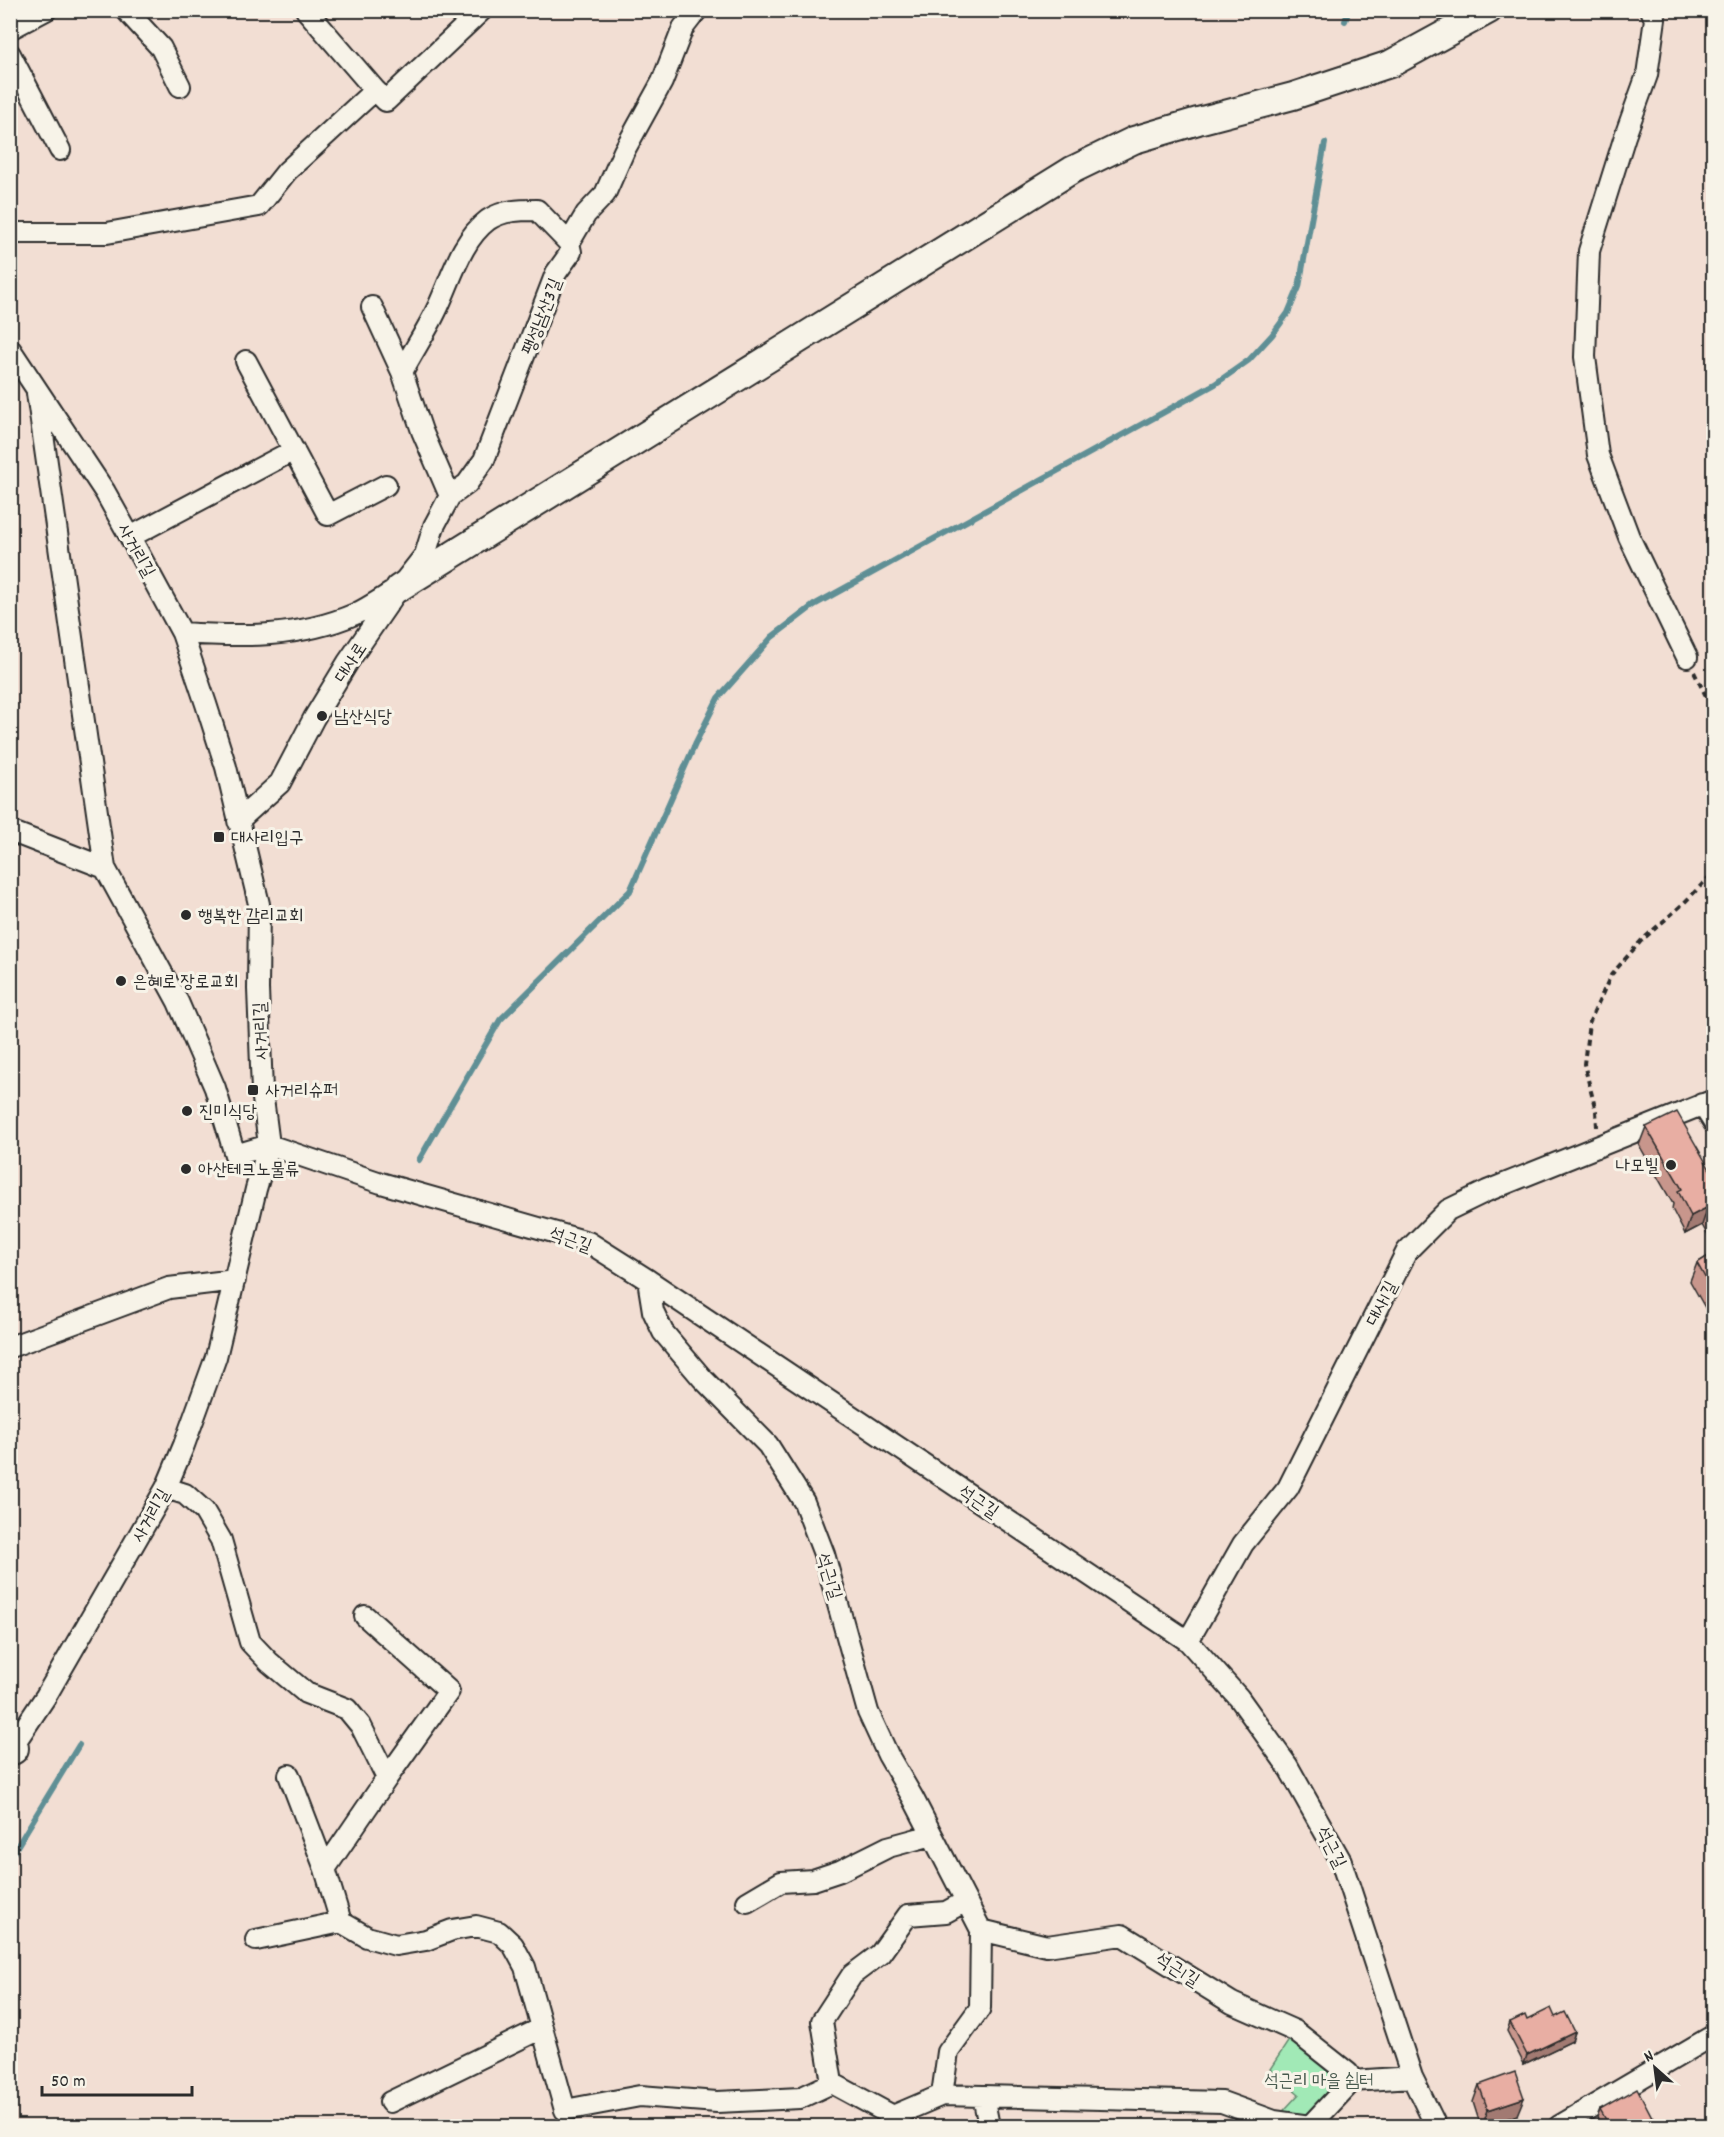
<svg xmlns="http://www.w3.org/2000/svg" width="1724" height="2137" viewBox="0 0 1724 2137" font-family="Dekko,'Poor Story',sans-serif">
<rect width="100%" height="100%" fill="#f2ded3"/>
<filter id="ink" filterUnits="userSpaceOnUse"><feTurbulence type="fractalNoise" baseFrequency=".0167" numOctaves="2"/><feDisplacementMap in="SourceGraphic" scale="12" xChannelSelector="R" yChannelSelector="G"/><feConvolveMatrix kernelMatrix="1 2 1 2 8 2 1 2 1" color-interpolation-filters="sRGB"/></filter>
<g filter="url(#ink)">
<path fill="#a1e9b6" stroke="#668a70" stroke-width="1.5" d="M1295 2031 1348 2073 1310 2126 1274 2121 1299 2094 1270 2069Z"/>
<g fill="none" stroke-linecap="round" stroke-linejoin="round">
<path stroke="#5f8f95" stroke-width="6" d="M1345 21 1349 10
M419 1160 500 1020 630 891 696 742 718 698 772 637 814 605 1215 384 1249 360 1272 335 1288 313 1299 287 1325 143
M10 1858 79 1745"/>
<g stroke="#2b2b2b" stroke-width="24">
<path id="minor" d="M126 10 161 48 180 86
M1651 10 1655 19 1647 75 1625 136 1589 251 1585 357 1598 455 1629 537 1687 657
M10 29 46 10
M10 54 60 150
M375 90 386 101 482 10
M10 233H107L259 206 287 171 375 90 306 10
M372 307 402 372 422 431 450 496
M10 349 105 492 130 537 182 633 206 704 226 767 259 904 258 989 262 1091 269 1145 256 1189 216 1357 184 1445 166 1488 46 1696 10 1750
M246 361 328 515 386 485
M402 372C413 351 426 332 436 311 451 281 460 241 488 220 503 210 520 210 537 210L569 243
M37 393 105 868
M130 537 294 450
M182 633C241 637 300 638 355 614 368 608 381 599 394 591
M238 821 280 783 314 718 348 662 399 588 425 555 434 526 450 496 467 484 484 460 556 273 571 252 569 243 586 214 605 194 624 151 662 82 683 28 697 10
M10 831 105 868 178 1002 215 1088 235 1155 269 1145 381 1183 588 1242 648 1280 1188 1641 1239 1698 1287 1765 1341 1861 1412 2077 1436 2126
M1702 1104 1714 1123
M648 1280 653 1311 663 1332 702 1378 768 1445 804 1502 824 1554 868 1712 888 1755 913 1798 981 1930 980 2008 948 2052 942 2095
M10 1347 169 1288 235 1280
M166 1488 185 1494 204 1511 221 1540 250 1642 269 1662 306 1693 347 1709 361 1726 387 1778 325 1869 341 1922 367 1937 396 1945 426 1940 452 1930 476 1926 499 1932 513 1945 525 1967 565 2110 640 2096 717 2102 800 2098 832 2083
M365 1616 449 1691 387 1778
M1188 1641 1243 1544 1288 1488 1407 1251 1448 1210 1487 1191 1714 1100
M289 1775 325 1869
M966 1901 946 1912 908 1915 880 1954 852 1975 822 2021 832 2083 893 2116 942 2095 983 2096 1222 2102 1274 2121 1310 2126
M747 1902 781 1882 813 1880 840 1871 888 1847 932 1835
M981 1930 1047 1946 1122 1935 1232 2003 1295 2031 1348 2073 1352 2081
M256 1940 341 1922
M983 2096 989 2126
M390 2102 542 2028
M1310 2126 1352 2081 1412 2077
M1559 2126 1714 2035"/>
</g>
<g stroke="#2b2b2b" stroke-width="30">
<path id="tertiary" d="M399 588 1072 170 1134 140 1198 121 1293 96 1390 64 1489 10"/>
</g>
<g stroke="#2b2b2b" stroke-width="36">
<path id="primary" d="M10 1748H12"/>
</g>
<path stroke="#2b2b2b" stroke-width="4" stroke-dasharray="6 4.5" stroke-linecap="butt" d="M1694 672 1714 712
M1597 1127 1596 1111 1584 1064 1589 1023 1611 975 1641 941 1684 903 1714 872"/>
<use href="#minor" stroke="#f7f3e8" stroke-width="20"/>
<use href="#tertiary" stroke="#f7f3e8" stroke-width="26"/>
<use href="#primary" stroke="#f7f3e8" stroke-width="32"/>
</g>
<path fill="#c8968c" stroke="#2b2b2b" stroke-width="1.5" d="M1646 1127 1712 1173 1713 1172V1245L1702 1225 1685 1234 1672 1209 1673 1204 1639 1145Z
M1713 1253V1322L1690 1281 1697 1263Z
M1527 2020 1575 2032 1572 2041 1524 2064 1507 2031 1510 2022Z
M1479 2085 1517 2115 1484 2127H1481L1473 2102Z
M1600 2109 1652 2117 1648 2127H1602L1597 2117Z"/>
<path fill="#a27a72" stroke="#2b2b2b" stroke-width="1.5" d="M1708 1207 1702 1225 1685 1234 1691 1216Z
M1575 2032 1572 2041 1524 2064 1527 2055Z
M1524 2098 1517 2115 1484 2127H1482L1488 2110Z
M1652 2117 1648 2127H1635Z"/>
<path fill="#e8aea3" stroke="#2b2b2b" stroke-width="1.5" d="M1677 1112 1712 1173 1713 1172V1216L1708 1207 1691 1216 1678 1191 1682 1189 1646 1127Z
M1713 1253V1292L1697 1263Z
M1551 2008 1555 2017 1565 2012 1575 2032 1527 2055 1510 2022 1525 2015 1527 2020Z
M1515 2072 1524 2098 1488 2110 1479 2085Z
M1637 2088 1652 2117 1635 2127H1610L1600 2109Z"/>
</g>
<g fill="#2b2b2b" stroke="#f7f3e8" stroke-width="2">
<circle cx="322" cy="716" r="6"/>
<rect x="213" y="831" width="12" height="12" rx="3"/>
<circle cx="186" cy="915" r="6"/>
<circle cx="121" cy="981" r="6"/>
<rect x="247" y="1084" width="12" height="12" rx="3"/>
<circle cx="187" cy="1111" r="6"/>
<circle cx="1671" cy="1165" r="6"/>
<circle cx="186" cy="1169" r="6"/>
</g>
<g text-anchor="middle" stroke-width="6" stroke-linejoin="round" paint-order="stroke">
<g font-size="18" fill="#2b2b2b" stroke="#f7f3e8">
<text transform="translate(541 316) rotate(-69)" y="6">팽성남산3길</text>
<text transform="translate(137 550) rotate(61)" y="6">사거리길</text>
<text transform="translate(350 662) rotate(-57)" y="6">대사로</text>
<text transform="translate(260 1031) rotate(-92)" y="6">사거리길</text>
<text transform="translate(571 1239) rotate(20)" y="6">석근길</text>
<text transform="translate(1381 1303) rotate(-63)" y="6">대사1길</text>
<text transform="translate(979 1501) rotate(34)" y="6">석근길</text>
<text transform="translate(150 1515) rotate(-61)" y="6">사거리길</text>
<text transform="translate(830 1576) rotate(73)" y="6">석근1길</text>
<text transform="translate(1332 1847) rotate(63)" y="6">석근길</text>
<text transform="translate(1178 1969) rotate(32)" y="6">석근1길</text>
</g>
<g font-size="18" fill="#2b2b2b" stroke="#f7f3e8" text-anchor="start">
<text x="334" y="722">남산식당</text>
<text x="231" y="843">대사리입구</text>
<text x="198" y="921">행복한 감리교회</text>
<text x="133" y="987">은혜로 장로교회</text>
<text x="265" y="1096">사거리슈퍼</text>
<text x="199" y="1117">진미식당</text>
<text x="1659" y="1171" text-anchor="end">나모빌</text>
<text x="198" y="1175">아산테크노물류</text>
</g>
<g font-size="18" fill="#485a4e" stroke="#f7f3e8">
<text x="1319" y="2086">석근리 마을 쉼터</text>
</g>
</g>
<rect width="1724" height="2137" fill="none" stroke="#f7f3e8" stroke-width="36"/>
<rect x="18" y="18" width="1688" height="2101" fill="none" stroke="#2b2b2b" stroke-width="2" filter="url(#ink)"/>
<g transform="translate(1655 2068) rotate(332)" stroke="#f7f3e8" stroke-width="4.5" paint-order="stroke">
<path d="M0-4.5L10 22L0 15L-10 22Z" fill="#2b2b2b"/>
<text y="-9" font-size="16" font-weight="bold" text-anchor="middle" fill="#2b2b2b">N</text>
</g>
<path d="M42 2086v9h150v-9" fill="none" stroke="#2b2b2b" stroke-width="3"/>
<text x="51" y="2086" font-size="18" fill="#2b2b2b" stroke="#f7f3e8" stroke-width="4.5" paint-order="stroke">50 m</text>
</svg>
